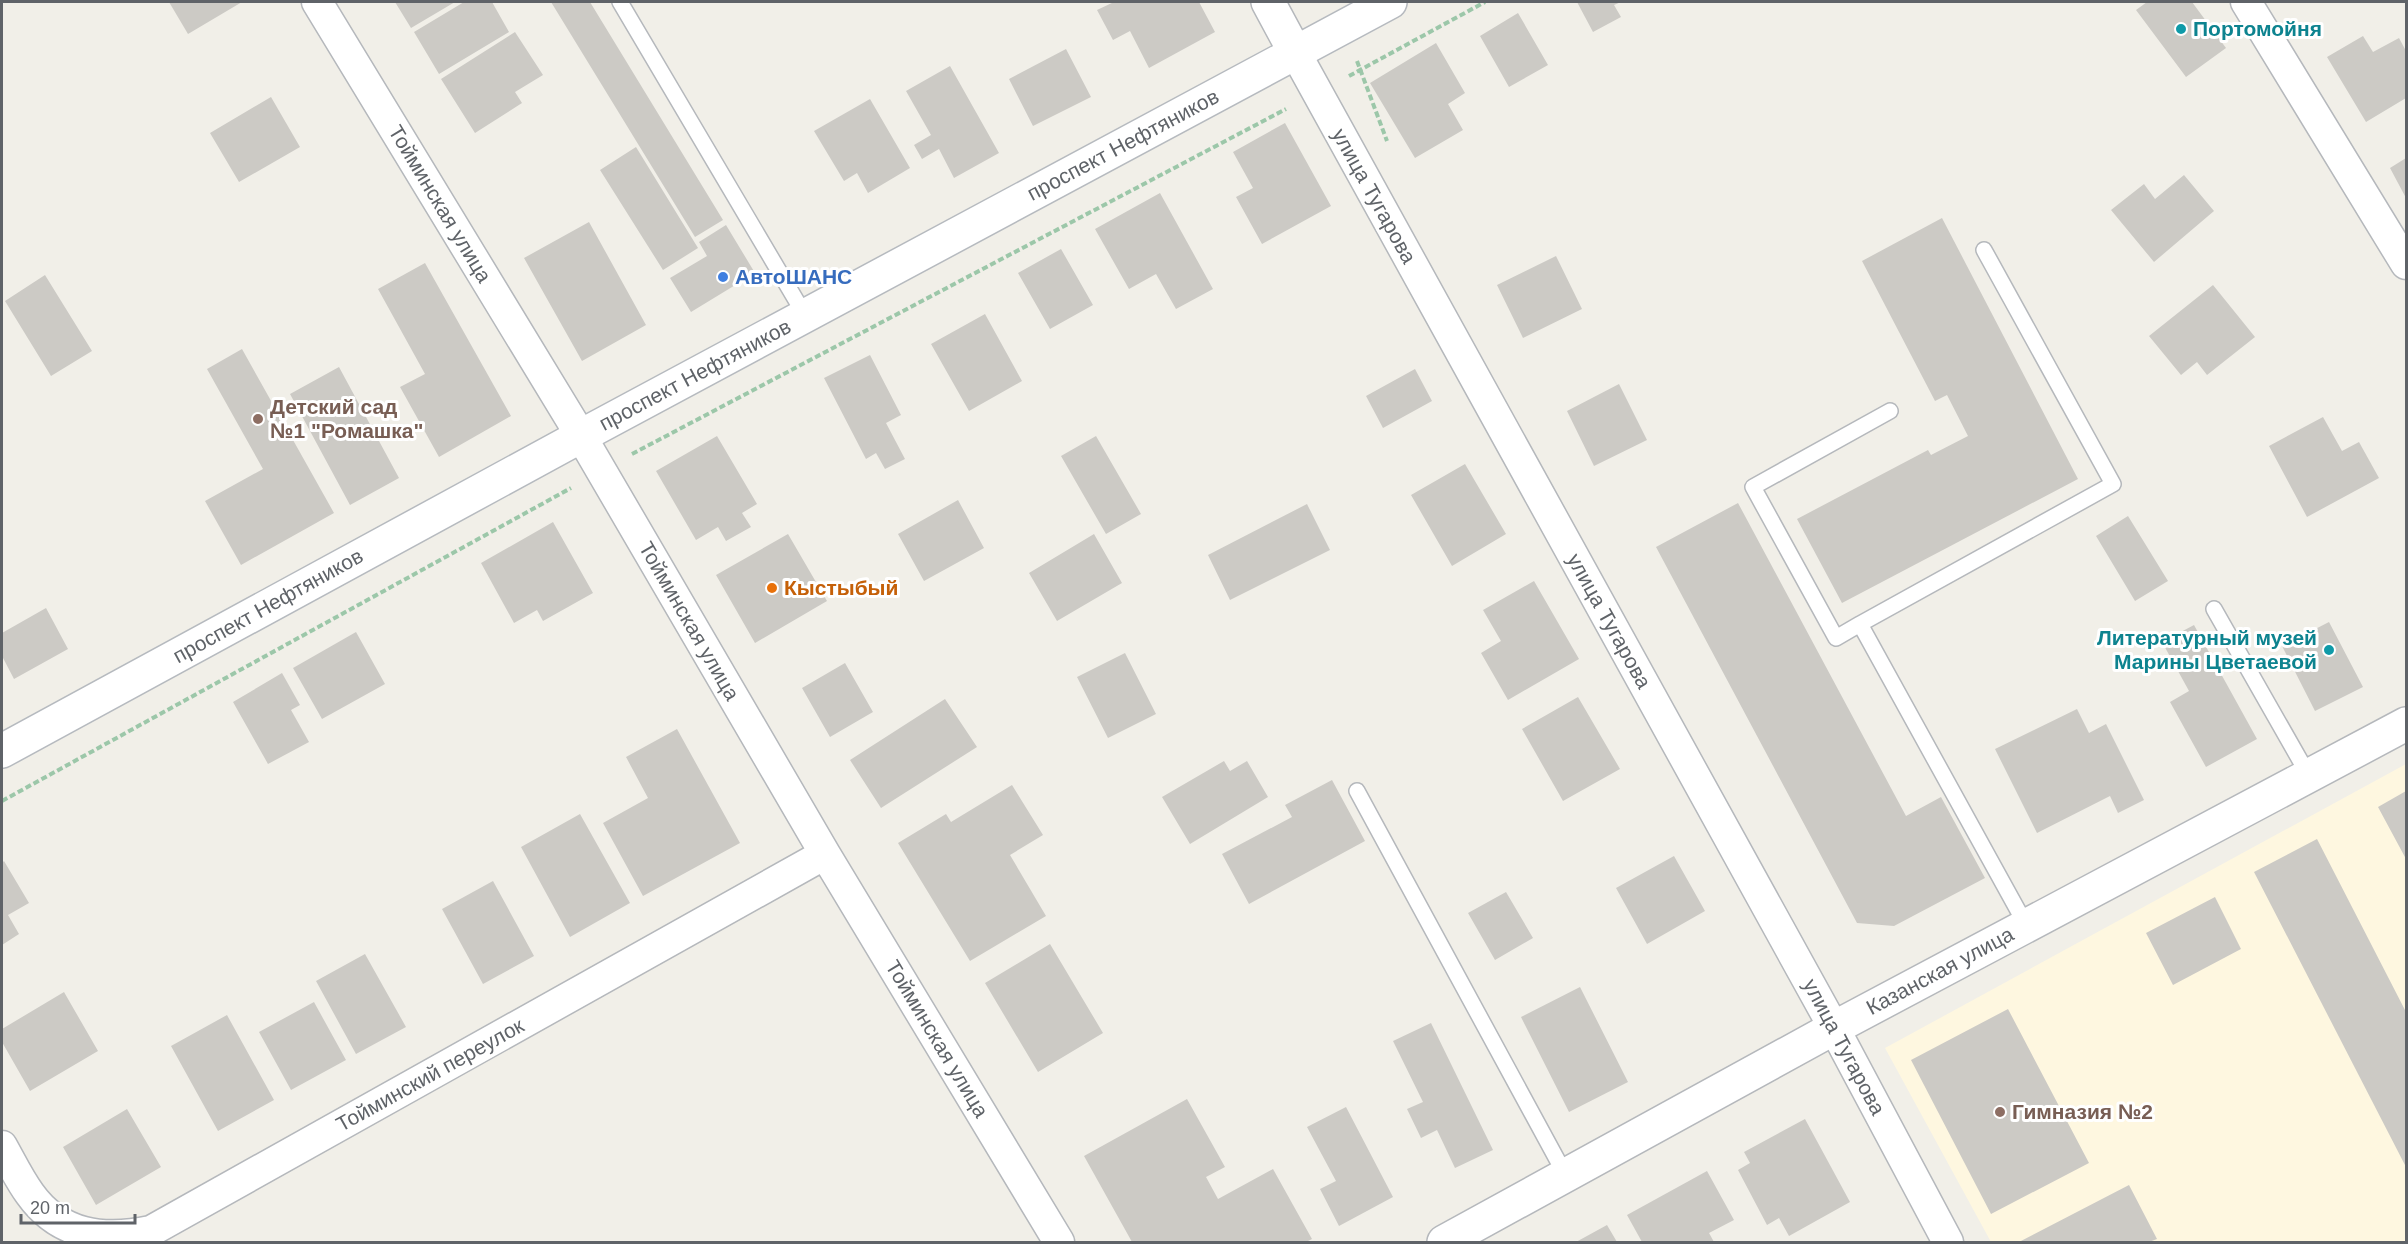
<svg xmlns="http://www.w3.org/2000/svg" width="2408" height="1244" viewBox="0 0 2408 1244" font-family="Arial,sans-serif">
<rect width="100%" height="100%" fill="#f1efe8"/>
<path fill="#fef7e0" d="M2406 764V1242H1991L1885 1048Z"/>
<path fill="#cccac5" d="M169 2H242L188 34Z
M395 2H455L411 28Z
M464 2H492L509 32 439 74 414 32Z
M551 2H590L723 220 695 237Z
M1114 2H1199L1215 32 1149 68 1130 31 1113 40 1097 10Z
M1577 2H1621L1614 5 1621 17 1593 32Z
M2147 2H2192L2226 48 2186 77 2136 10Z
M1518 13 1548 65 1509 87 1480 36Z
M515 32 543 75 515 92 522 103 475 133 441 79Z
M2363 36 2373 52 2399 38 2406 51V98L2366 122 2327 57Z
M1436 43 1465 93 1448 104 1463 130 1415 158 1370 83Z
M1066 49 1091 97 1033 126 1009 79Z
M950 66 999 153 954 178 939 149 922 159 914 145 931 135 906 91Z
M271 97 300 147 239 182 210 133Z
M870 99 910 168 868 193 857 173 844 181 814 131Z
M1285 123 1331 206 1262 244 1236 197 1253 188 1233 152Z
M636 147 698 248 663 270 600 170Z
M2406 158V198L2390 168Z
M2184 175 2214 211 2154 262 2111 210 2144 184 2155 199Z
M1160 193 1213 289 1176 309 1156 274 1129 289 1095 229Z
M1942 218 2078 479 1842 603 1797 519 1928 450 1931 455 1968 436 1947 395 1935 401 1862 261Z
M589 222 646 325 582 361 524 258Z
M726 225 755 273 691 312 670 278 707 256 699 242Z
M1061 249 1093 305 1050 329 1018 273Z
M1556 256 1582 309 1523 338 1497 285Z
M425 263 511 416 439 457 400 387 425 374 378 289Z
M45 275 92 351 51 376 5 301Z
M2213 285 2255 337 2207 375 2197 362 2181 375 2149 336Z
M985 314 1022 381 969 411 931 344Z
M242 349 334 513 241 565 205 501 263 469 207 369Z
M870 355 901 415 886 423 905 459 885 469 876 453 866 459 824 378Z
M339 367 399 478 350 505 290 394Z
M1415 369 1432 401 1383 428 1366 396Z
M1619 384 1647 440 1594 466 1567 411Z
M2323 417 2342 451 2359 442 2379 478 2307 517 2269 446Z
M717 436 757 504 742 513 751 527 726 541 718 527 696 540 656 471Z
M1096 436 1141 514 1106 534 1061 456Z
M1465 464 1506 534 1452 566 1411 495Z
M958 500 984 548 924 581 898 534Z
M1738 503 1906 816 1941 797 1985 878 1894 926 1857 923 1656 547Z
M1307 504 1330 550 1230 600 1208 555Z
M2128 516 2168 581 2135 601 2096 536Z
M553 522 593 593 543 621 537 610 514 623 481 563Z
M788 534 827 601 755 643 716 575Z
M1094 534 1122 583 1057 621 1029 573Z
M1534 581 1579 659 1508 700 1481 653 1501 641 1483 610Z
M46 608 68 649 14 679 2 656V633Z
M2329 622 2363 687 2315 711 2282 646Z
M2194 625 2257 739 2206 767 2170 702 2189 691 2162 642Z
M356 632 385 684 322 719 293 668Z
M1125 653 1156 714 1108 738 1077 677Z
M845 663 873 712 830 737 802 688Z
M282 673 300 705 291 710 309 742 268 764 233 702Z
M1578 697 1620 769 1563 801 1522 729Z
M945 699 977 747 881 808 850 760Z
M2077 709 2089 733 2106 724 2144 800 2118 813 2110 796 2037 833 1995 749Z
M677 729 740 843 643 896 603 823 648 798 626 757Z
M1224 761 1230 771 1247 761 1268 797 1190 844 1162 797Z
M1332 780 1365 841 1249 904 1222 854 1292 817 1285 805Z
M1012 785 1043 835 1010 855 1046 916 970 961 898 843 946 814 951 822Z
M2406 791V859L2378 807Z
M580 814 630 903 570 937 521 847Z
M2317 839 2406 1012V1167L2254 872Z
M1674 856 1705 911 1647 944 1616 888Z
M4 861 29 903 8 915 19 934 2 945V863Z
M493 881 534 956 483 984 442 909Z
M1506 892 1533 938 1495 960 1468 913Z
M2215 897 2241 949 2173 985 2146 933Z
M1050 944 1103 1033 1038 1072 985 983Z
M365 954 406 1027 356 1054 316 981Z
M1580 987 1628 1082 1569 1112 1521 1017Z
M64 992 98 1051 30 1091 2 1042V1029Z
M314 1002 346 1060 291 1090 259 1032Z
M2008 1009 2089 1163 1991 1214 1911 1060Z
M227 1015 274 1100 218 1131 171 1046Z
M1431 1023 1493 1150 1455 1168 1437 1130 1421 1138 1407 1109 1423 1102 1393 1041Z
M1187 1099 1225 1167 1206 1177 1218 1199 1273 1169 1312 1239 1306 1242H1132L1084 1156Z
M1346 1107 1393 1197 1339 1226 1320 1189 1336 1181 1307 1127Z
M127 1109 161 1167 96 1205 63 1147Z
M1805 1119 1850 1202 1789 1236 1779 1218 1767 1225 1738 1170 1750 1163 1744 1152Z
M1707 1171 1734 1220 1709 1233 1714 1242H1642L1627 1215Z
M2129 1185 2157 1239 2149 1242H2019Z
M1607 1225 1617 1242H1576Z"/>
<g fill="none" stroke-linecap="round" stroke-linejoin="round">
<g stroke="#b5b8bc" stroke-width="18">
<path id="service" d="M620 2 806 317
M1984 250 2113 484 1860 624 2026 925
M2214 609 2309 776
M1860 624 1836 638 1753 487 1890 411
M1357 791 1566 1176"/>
</g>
<g stroke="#b5b8bc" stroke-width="33">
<path id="minor" d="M317 2 581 436 825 854 1059 1242
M2246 2 2406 264
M1295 52 1834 1028 1948 1242
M2 1146C11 1162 19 1179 30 1194 60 1236 104 1241 151 1231L825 854"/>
</g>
<g stroke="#b5b8bc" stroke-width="36">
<path id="tertiary" d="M1268 2 1295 52
M1444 1242 1834 1028 2406 724"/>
</g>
<g stroke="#b6babf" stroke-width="36">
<path id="secondary" d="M2 751 581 436 1390 2"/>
</g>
<path stroke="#9cc7a9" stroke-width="4" stroke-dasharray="6 3" stroke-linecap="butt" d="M1357 61 1387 141
M1349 76 1485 2
M632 454 1286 109
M2 801 571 488"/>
<use href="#service" stroke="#fff" stroke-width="15"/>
<use href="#minor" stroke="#fff" stroke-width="30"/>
<use href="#tertiary" stroke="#fff" stroke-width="33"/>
<use href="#secondary" stroke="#fff" stroke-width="33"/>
</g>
<g fill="#0f9aa8" stroke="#fff" stroke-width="2">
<circle cx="2181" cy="29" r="6"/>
<circle cx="2329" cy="650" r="6"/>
</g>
<circle fill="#3f7fe0" stroke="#fff" stroke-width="2" cx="723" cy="277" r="6"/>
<g fill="#8d6e63" stroke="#fff" stroke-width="2">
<circle cx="258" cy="419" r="6"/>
<circle cx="2000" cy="1112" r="6"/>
</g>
<circle fill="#e8710a" stroke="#fff" stroke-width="2" cx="772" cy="588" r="6"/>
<g text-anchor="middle" stroke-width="6" stroke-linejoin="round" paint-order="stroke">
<g font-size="21" font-weight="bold" fill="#0d838f" stroke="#fff" text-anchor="start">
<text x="2193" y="36">Портомойня</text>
<text x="2317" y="645" text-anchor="end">Литературный музей<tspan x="2317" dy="24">Марины Цветаевой</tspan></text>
</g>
<g font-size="21" fill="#5f6368" stroke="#fff">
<text transform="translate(1123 145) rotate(-28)" y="7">проспект Нефтяников</text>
<text transform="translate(1374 196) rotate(61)" y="7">улица Тугарова</text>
<text transform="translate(440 204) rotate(59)" y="7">Тойминская улица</text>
<text transform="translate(695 375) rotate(-28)" y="7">проспект Нефтяников</text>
<text transform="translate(268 606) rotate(-29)" y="7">проспект Нефтяников</text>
<text transform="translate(689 621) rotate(60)" y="7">Тойминская улица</text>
<text transform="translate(1609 621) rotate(61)" y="7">улица Тугарова</text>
<text transform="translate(1940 971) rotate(-28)" y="7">Казанская улица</text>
<text transform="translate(937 1039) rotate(59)" y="7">Тойминская улица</text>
<text transform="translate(1844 1047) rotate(62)" y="7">улица Тугарова</text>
<text transform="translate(430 1075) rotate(-29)" y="7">Тойминский переулок</text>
</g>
<g font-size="21" font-weight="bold" fill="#366cbe" stroke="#fff" text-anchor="start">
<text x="735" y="284">АвтоШАНС</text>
</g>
<g font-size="21" font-weight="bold" fill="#785e54" stroke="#fff" text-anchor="start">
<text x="270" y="414">Детский сад<tspan x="270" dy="24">№1 "Ромашка"</tspan></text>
<text x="2012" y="1119">Гимназия №2</text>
</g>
<g font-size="21" font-weight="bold" fill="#c56008" stroke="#fff" text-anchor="start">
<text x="784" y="595">Кыстыбый</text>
</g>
</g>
<rect width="2408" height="1244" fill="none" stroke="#5f6368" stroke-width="6"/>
<path d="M21 1214v9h114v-9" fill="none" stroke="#5f6368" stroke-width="3"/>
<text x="30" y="1214" font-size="18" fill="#5f6368" stroke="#ffffff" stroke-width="4.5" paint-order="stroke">20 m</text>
</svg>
